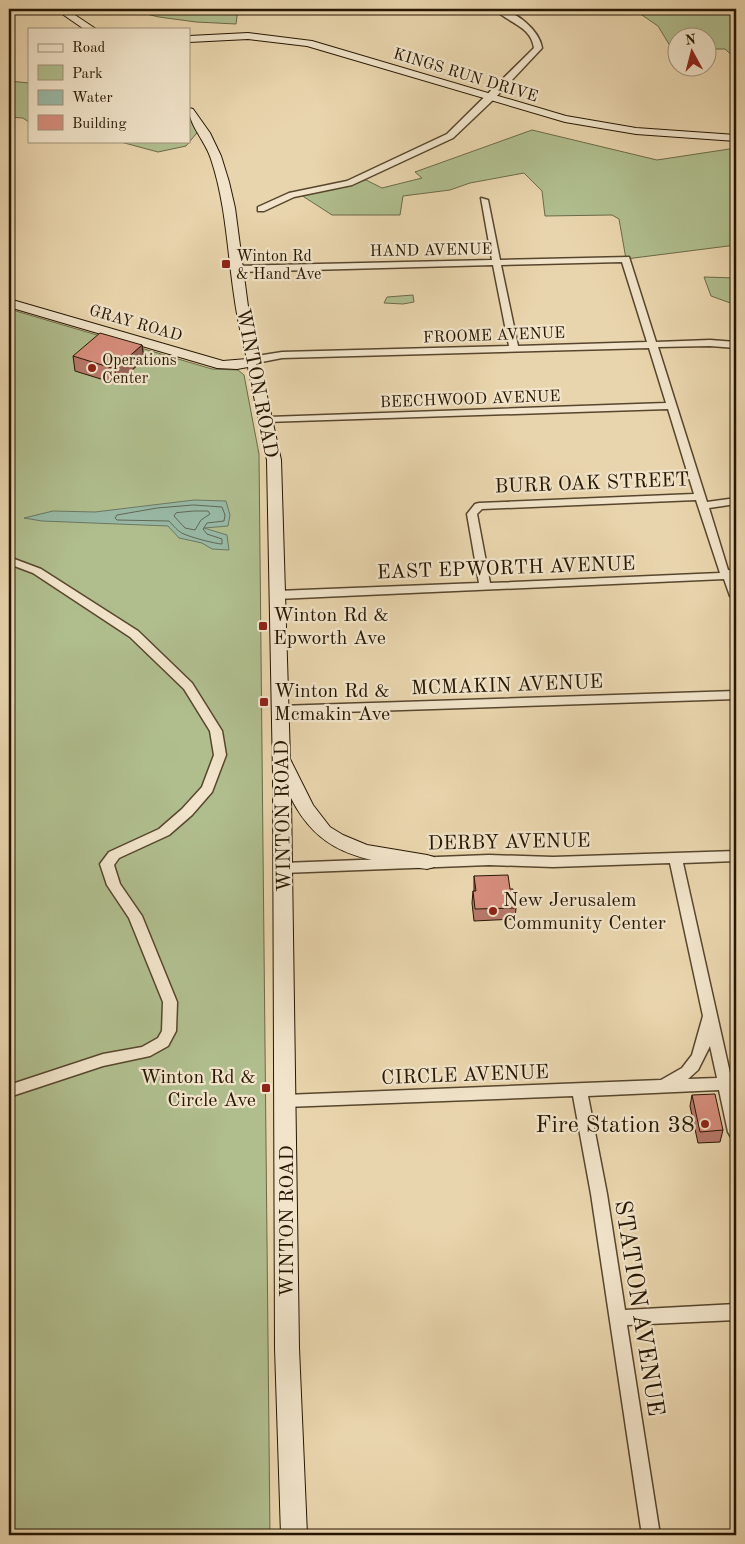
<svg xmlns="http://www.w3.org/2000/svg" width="745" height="1544" viewBox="0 0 745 1544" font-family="'Old Standard TT',serif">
<rect width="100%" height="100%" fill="#e9d5ad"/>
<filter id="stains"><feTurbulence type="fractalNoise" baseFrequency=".004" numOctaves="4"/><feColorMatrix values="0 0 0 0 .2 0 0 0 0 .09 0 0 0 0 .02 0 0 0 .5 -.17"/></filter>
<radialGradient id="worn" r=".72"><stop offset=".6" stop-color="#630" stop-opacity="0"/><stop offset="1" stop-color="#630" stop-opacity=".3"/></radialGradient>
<path fill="#b0be8e" stroke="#6b6a48" d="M81 9H238L236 24 196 22 159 17 133 11H112L81 14Z
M633 9H736V59L725 49H708V38H678L677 49H672L658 26Z
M9 81 29 83V122L23 118 9 117Z
M189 111 201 128 186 146 158 152 117 141H189Z
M532 130 657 160 736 148V245L626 259 619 219 612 215 545 216 542 191 524 173 470 183 450 190 403 196 400 215H332L301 195 334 189 366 180 382 188 422 178 415 172Z
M704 277 736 278V305L711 296Z
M413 295 414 302 403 304 384 303 387 297Z
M9 309 212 369 238 370 244 375 259 454 270 1535H9Z"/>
<path fill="#98b9a6" stroke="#6a7864" d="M194 500 226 501 230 515 228 526 204 528 227 535 229 550 212 549 202 543 179 538 168 526 42 521 24 518 53 511 95 512Z"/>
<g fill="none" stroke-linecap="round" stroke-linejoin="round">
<path stroke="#5f6854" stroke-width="1" d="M194 505 222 507 225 515 224 521 207 523 203 529 207 534 222 539V544C216 544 190 537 184 534 178 532 173 525 169 521L117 520 115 518 117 515 157 508Z
M194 511H208L210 514 201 520 195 530 185 528 174 516 176 513Z"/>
<g stroke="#57462d" stroke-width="3">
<path id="street" d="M495 9C514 9 539 29 542 48L494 99 453 138 352 185 294 197 264 211H258V207L289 193 347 181 447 134 534 48C531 25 507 23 495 9Z
M481 198 488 200 500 260 629 257 656 342 710 340 736 342V348L710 346 658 347 707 502 736 498V504L709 508 728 570 736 571V577H734L736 580V599L730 596 724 579 277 599 271 595 277 591 479 583 467 514 475 504 479 503 694 494 668 409 266 422 264 420 269 417 666 403 649 348 282 358 251 364V360L263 355 282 352 509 346 493 265 237 272 233 269 237 266 492 260ZM622 262 647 342 518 346 501 265ZM696 500 720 573 490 583 477 514 482 509Z
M9 557 41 569 138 631 192 683 222 731 226 755 212 792 192 815 169 835 119 858 114 865 120 884 142 916 177 1002 176 1031 168 1046 150 1056 103 1066 9 1097V1085L103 1054 142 1047 158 1038 162 1031 163 1002 129 918 107 885 100 864 109 852 159 829 182 809 202 787 214 755 210 731 184 689 130 637 33 573 9 564Z
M736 691V699L279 714 273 710 279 706Z
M736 851V861L683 863 736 1100V1138L731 1137 728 1132 719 1090 588 1096 607 1194 625 1310 736 1304V1320L627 1325 660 1535H642L591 1194 573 1096 285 1107 280 1105 278 1101 280 1097 285 1095 661 1080 682 1068 692 1055 703 1016 670 863 553 867 489 865 283 873 278 871 276 868 278 865 283 863 489 855 553 857ZM710 1046 717 1078 688 1079 698 1070Z"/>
</g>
<g stroke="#261702" stroke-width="2">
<path id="secondary" d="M55 9H66L96 29H84Z
M248 33 312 41 566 116 636 128 736 135V141L636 134 565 122 307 46 248 39 189 42V36Z
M189 108 193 109 210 133 221 156 229 182 235 208 249 314 281 460 290 759 313 805 330 827 343 835 367 845 427 855 434 857 436 862 434 867 427 869C367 860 321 858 291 798L299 1348 307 1535H281L275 1348 273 774 267 460 248 367 237 369 217 368 9 307V299L223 361 247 359C241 336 236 312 233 288 227 244 225 201 211 159 206 142 188 124 189 108Z"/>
</g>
<use href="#street" fill="#f1e4ca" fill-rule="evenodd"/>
<use href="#secondary" fill="#f1e4ca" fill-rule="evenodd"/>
</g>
<path fill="#b8796b" stroke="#261702" d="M142 345 144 359 117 384 75 371 73 356Z
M474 876 510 889 516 908 515 919 474 921 472 903 473 891H474Z
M692 1095 723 1130 720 1142 698 1143 690 1106Z"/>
<path fill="#966357" stroke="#261702" d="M142 345 144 359 117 384 115 369Z"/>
<path fill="#d68d7c" stroke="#261702" d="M100 333 142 345 115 369 73 356Z
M508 875 510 889H513L516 908 475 909 473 891H476L474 876Z
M715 1094 723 1130 700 1132 692 1095Z"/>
<g fill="#8f2418" stroke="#f1e4ca" stroke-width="2">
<rect x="221" y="259" width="10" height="10" rx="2.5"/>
<circle cx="92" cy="368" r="5"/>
<rect x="258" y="621" width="10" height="10" rx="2.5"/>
<rect x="259" y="697" width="10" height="10" rx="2.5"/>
<circle cx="493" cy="911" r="5"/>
<rect x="261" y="1083" width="10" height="10" rx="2.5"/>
<circle cx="705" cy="1124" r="5"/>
</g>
<g text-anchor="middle" stroke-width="4.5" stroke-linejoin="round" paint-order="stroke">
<g font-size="16" fill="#261702" stroke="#f1e4ca">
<text transform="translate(466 74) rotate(17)" y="6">KINGS RUN DRIVE</text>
<text transform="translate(431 249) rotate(-1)" y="6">HAND AVENUE</text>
<text transform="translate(136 322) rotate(16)" y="6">GRAY ROAD</text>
<text transform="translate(494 334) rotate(-2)" y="6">FROOME AVENUE</text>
<text transform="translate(470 398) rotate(-2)" y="6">BEECHWOOD AVENUE</text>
</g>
<g font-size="16" fill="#261702" stroke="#f1e4ca" text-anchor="start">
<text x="236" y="261">Winton Rd<tspan x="236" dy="18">&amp; Hand Ave</tspan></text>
<text x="102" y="365">Operations<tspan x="102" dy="18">Center</tspan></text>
</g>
<g font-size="20" fill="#261702" stroke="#f1e4ca">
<text transform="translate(258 383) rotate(79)" y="7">WINTON ROAD</text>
<text transform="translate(592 482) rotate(-2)" y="7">BURR OAK STREET</text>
<text transform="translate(506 567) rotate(-2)" y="7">EAST EPWORTH AVENUE</text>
<text transform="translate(507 684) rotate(-2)" y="7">MCMAKIN AVENUE</text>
<text transform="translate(282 816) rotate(-91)" y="7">WINTON ROAD</text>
<text transform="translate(509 841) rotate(-1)" y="7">DERBY AVENUE</text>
<text transform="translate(465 1074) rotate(-2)" y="7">CIRCLE AVENUE</text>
<text transform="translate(286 1221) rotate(-90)" y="7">WINTON ROAD</text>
</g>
<g font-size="20" fill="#261702" stroke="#f1e4ca" text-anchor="start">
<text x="273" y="621">Winton Rd &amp;<tspan x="273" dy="23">Epworth Ave</tspan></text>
<text x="274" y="697">Winton Rd &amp;<tspan x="274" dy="23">Mcmakin Ave</tspan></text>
<text x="503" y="906">New Jerusalem<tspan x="503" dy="23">Community Center</tspan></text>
<text x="256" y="1083" text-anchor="end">Winton Rd &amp;<tspan x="256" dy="23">Circle Ave</tspan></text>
</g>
<g font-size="24" fill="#261702" stroke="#f1e4ca" text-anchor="end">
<text x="695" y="1132">Fire Station 38</text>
</g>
<g font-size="24" fill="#261702" stroke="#f1e4ca">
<text transform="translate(640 1308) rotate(81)" y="8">STATION AVENUE</text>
</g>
</g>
<rect width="745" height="1544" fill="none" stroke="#e9d5ad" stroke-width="30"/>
<rect x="10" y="10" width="725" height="1524" fill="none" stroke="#261702" stroke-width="2.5"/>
<rect x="15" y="15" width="715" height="1514" fill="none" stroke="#261702"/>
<rect x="28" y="28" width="162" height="115" fill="#f1e4ca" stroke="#a0927a"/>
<rect x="38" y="44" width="25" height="8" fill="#f1e4ca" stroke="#a0927a"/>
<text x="72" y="52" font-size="15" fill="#261702">Road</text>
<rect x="38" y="65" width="25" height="15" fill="#b0be8e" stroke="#a0927a"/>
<text x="72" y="78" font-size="15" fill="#261702">Park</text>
<rect x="38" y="90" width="25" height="15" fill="#98b9a6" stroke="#a0927a"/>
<text x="72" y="102" font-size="15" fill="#261702">Water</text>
<rect x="38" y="115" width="25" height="15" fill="#d68d7c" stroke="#a0927a"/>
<text x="72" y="128" font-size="15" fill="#261702">Building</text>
<g transform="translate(692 52) rotate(353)"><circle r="24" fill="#f1e4ca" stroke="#a0927a"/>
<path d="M0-4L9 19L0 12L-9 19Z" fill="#8f2418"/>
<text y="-8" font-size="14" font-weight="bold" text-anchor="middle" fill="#261702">N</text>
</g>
<rect width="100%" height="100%" filter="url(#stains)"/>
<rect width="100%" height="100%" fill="url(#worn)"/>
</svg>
